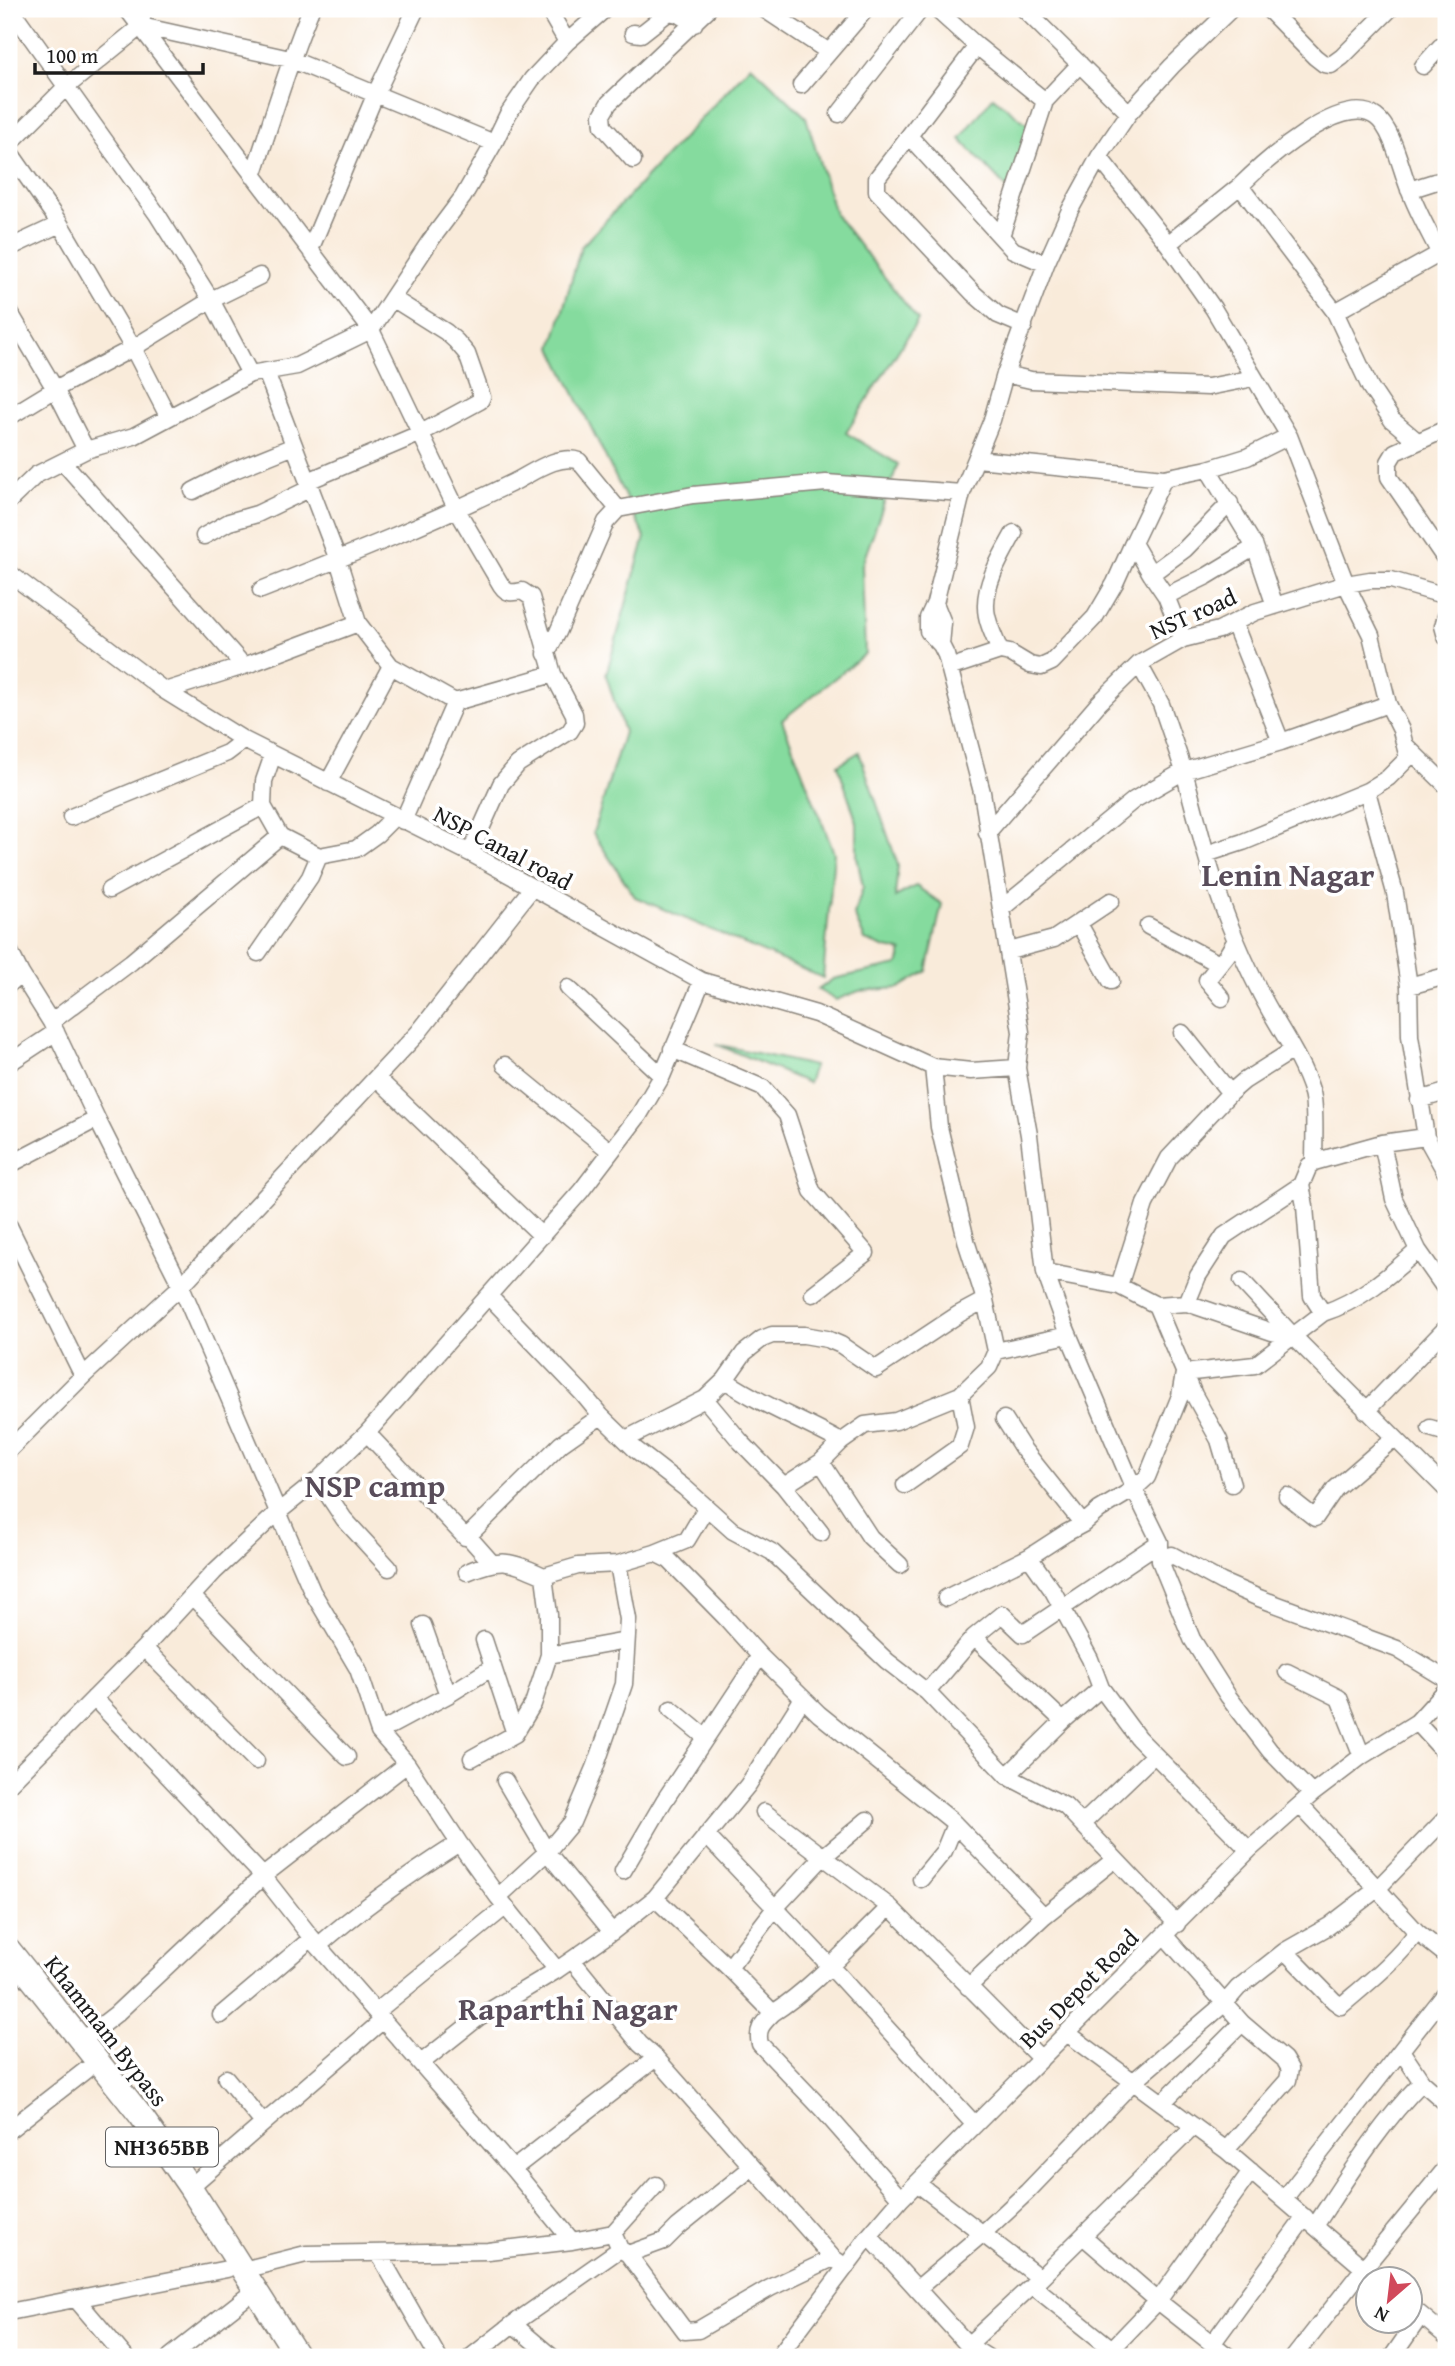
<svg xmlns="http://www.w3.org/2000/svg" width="1455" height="2366" viewBox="0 0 1455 2366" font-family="'Gentium Book Plus',serif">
<rect width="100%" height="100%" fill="#fff"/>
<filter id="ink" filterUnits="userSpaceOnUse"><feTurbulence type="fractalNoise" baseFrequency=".0143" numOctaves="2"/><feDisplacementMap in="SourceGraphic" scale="14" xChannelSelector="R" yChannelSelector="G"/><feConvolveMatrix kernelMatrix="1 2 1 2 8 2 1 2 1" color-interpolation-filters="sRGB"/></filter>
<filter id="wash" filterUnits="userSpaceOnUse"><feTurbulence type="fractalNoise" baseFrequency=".00686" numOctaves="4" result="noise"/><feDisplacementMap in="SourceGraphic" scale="28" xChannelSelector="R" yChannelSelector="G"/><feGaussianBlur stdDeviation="1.57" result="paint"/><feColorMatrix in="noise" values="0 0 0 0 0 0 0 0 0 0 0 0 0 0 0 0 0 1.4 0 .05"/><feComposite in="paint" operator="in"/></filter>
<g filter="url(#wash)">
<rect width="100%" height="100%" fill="#f9ebda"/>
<path fill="#85db9e" stroke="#507c5d" stroke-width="2" d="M751 65 806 117 835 214 918 320 846 433 898 464 862 565 865 654 782 720 834 853 823 978 635 897 593 833 624 732 606 675 645 537 552 348 581 247Z
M993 97 1030 126 1011 193 960 139Z
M859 752 898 865 895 897 916 886 942 904 927 971 899 988 859 991 836 1000 818 990 833 979 898 965 902 951 886 948 865 940 854 915 863 887 857 857V823L838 765Z
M716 1044 814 1066 808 1083Z"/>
</g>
<g filter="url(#ink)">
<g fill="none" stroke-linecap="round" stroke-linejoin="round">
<g stroke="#8a847b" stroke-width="19">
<path id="minor" d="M11 9 157 214 211 300 250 374
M127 9 371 330 457 510 501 585C507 594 512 593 522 591L531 597 553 674 574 714 575 723 570 731 518 764 501 784 470 853
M548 9 567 42
M764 9 829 52
M936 9 977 46 1045 101
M1024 9 1129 113
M1231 9 1172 66 1129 113 1099 157 1070 210 1046 264 1005 374 992 420 962 493 935 603 928 618V631L941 645 946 655 982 792 1021 1032 1017 1068 1029 1135 1045 1272 1064 1324 1134 1489 1160 1542V1561L1192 1639 1228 1696 1270 1751 1312 1794
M1268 9 1315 57 1324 64 1331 65 1342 57 1390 9
M141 26 290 59 494 143
M633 33 641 34 669 12 678 14 694 24
M977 46 877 178V191L973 293 998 315 1024 326
M1423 66 1440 47 1446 44
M801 85 866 9
M839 114 921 9
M909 136 1013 250 1046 264
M9 144 65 88 141 26 143 9
M9 151 60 224 133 348 168 416
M1099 157 1168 244 1213 308 1289 436 1346 584 1371 635 1388 704 1401 730 1408 758 1388 778 1367 791 1243 842 1206 854C1219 900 1236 945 1258 988 1275 1024 1300 1054 1312 1093 1316 1106 1314 1145 1314 1162
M633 160 603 126 602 115 609 103 708 9
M253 176C272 120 288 63 311 9
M1240 186C1263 163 1343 91 1376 117 1393 129 1401 170 1409 189 1417 211 1429 232 1439 252
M1409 190 1434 182 1446 180
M1001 236 1045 101 1080 64
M1168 244 1240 186 1335 312 1446 250
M9 248 60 224
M310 250 376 93 416 9
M9 311 55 389 86 450
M1335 312 1370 387 1392 420 1417 441
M266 372 338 560 358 623 391 666 328 783
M1005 374 1031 380 1208 387 1244 380 1252 376
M9 417 55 389 133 348 211 300 260 276
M1446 429 1395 452 1389 462V477L1446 560
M977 459 1164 478 1208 469 1247 457 1289 436
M63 462 244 666
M1208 469 1255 547 1275 606
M1164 478 1133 543 1151 574 1166 596 1183 639
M308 481 419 434 480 401 482 397 467 354 456 341 446 332 392 298
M193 491 232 471 294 446
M9 501 36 475 86 450 134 436 250 374 297 366 371 330 430 241 463 197 494 143 508 114 532 79 567 42 605 9
M204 536 229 522 257 514 311 488
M9 573 165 691 244 740 470 853 702 981 816 1014 933 1067 971 1071 1017 1068
M1151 574 1185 549 1230 503
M261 590C347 556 432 522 514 482 532 473 559 453 579 461L618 509
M1166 596 1207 576 1255 547
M935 603 943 623 941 645
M1446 616 1443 626 1446 637
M1234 623 1281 742
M1000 651C995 638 986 622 986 607 985 582 1002 555 1014 533
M546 654 558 632 606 522 618 509 693 495 826 483 962 493
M1139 664 1161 704 1184 771 1206 854
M391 666 455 702
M949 668 1000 651 1010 653 1030 665 1041 667 1052 662 1095 617 1115 583 1133 543
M165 691 244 666 358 623
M1405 745 1446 785
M273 755 264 781 263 806 280 836 319 856 356 849 377 834 394 817
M1367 791 1395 893 1409 986 1410 1036 1426 1137 1446 1173
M71 817 227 753 244 740
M403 821 455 702 553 674
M987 833 1099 703 1139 664 1183 639 1219 630 1255 612 1346 584 1370 580H1391L1446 596
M109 890 263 806
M1001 909 1134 800 1184 771 1281 742 1388 704
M1079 924 1111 981
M1148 926 1219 964
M9 950 21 974
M1009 951 1054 939 1111 901
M258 953 310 877 319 856
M9 984 21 974 51 1022 97 1119 181 1286 418 1033 532 888
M1409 986 1446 976
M568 988 662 1076
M1222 998 1207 980 1227 955 1236 940
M51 1022 131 962 280 836
M1182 1033 1230 1093
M672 1049 763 1088 787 1115 812 1191 866 1253 813 1294
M9 1063 56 1032
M505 1065 610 1151
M377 1078 542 1236
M1419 1100 1446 1092
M1382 1143 1394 1199 1418 1250 1446 1290
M9 1165 97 1119
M9 1226 83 1376
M1045 1272 1119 1286 1156 1305 1187 1303 1272 1332 1294 1337 1446 1489
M1242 1281 1294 1337
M1119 1286 1145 1204 1169 1158 1230 1093 1244 1081 1293 1050
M489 1296 582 1393 601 1416 635 1449 685 1488 733 1531 772 1552 887 1661 927 1692 1007 1776 1065 1806 1177 1924
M1187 1303 1198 1276 1224 1236 1301 1185
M1156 1305 1194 1395 1219 1440 1232 1484
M1323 1313C1360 1301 1390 1275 1418 1250
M996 1351 1068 1335
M725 1380C761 1405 802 1420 841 1442
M705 1399 741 1442 784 1486 821 1533
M1366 1411 1446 1328
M1004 1419 1023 1449 1083 1524
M1430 1428 1440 1431 1446 1425
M367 1433 465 1537 468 1536 491 1562
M626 1439 705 1399 725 1380 744 1353 762 1339 772 1335H804L827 1339 841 1345 876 1369 959 1314 985 1300
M9 1450 83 1376 181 1286 312 1591 358 1669 379 1732 407 1764 459 1843 498 1897 557 1970
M821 1462 841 1442 865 1425 896 1421 960 1395
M318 1480 344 1519 389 1568
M905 1485 960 1446 966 1427 960 1395 989 1367 996 1351 985 1300 967 1244 939 1127 933 1067
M784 1486 821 1462 870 1537 900 1565
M1287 1496 1315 1518 1335 1489 1394 1438
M468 1536 561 1444 601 1416
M655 1553 687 1540 706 1508
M1029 1557 1053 1591 1090 1659 1101 1688 1138 1738 1249 1850
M1160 1561 1172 1555 1222 1582 1259 1598 1397 1649 1446 1679
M467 1572C502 1557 510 1561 544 1576L549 1615V1655L533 1704 515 1734 472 1758
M544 1576 578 1566 618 1564
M192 1596 347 1757
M946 1598 1029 1557 1066 1533 1083 1524 1099 1510 1134 1489 1147 1477 1180 1396 1184 1373 1255 1365 1323 1313 1312 1296 1305 1206 1301 1185 1309 1166 1314 1162 1382 1143 1426 1137
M423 1625 448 1695
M974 1637 1063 1721
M484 1640 515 1734
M144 1648 256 1761
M549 1655 626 1641
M1287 1672 1339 1698 1362 1756
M927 1692 974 1637 1002 1614 1023 1634 1160 1542
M94 1698 263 1876 318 1946 513 2169 572 2241
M671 1709 705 1737
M1417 1722 1446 1754
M379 1732 448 1695 493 1667
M1007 1776 1063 1721 1101 1688
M505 1781 547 1852 612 1932
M9 1784 144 1648 214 1572 277 1513 318 1480 367 1433 581 1191 639 1115 662 1076 702 981
M1300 1805 1417 1932 1446 1955
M764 1812 890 1907 1041 2059
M867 1820 823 1857 775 1908 729 1968 773 2013C763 2023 756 2029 760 2044L822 2109 901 2199
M1083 1823 1154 1755
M706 1835 829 1965 975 2125
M623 1871 664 1801 760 1656
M921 1879 944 1851 955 1824
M498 1897 547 1852 572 1822 595 1768 624 1684 628 1619 618 1564 655 1553 669 1560 725 1617 760 1656 819 1714 951 1820 1044 1916
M655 1898 729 1968
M1165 1936 1242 2023 1284 2059 1290 2069 1288 2080 1226 2150
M318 1946C362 1907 409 1875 459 1843
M1285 1951 1329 1926 1377 1889 1446 1818
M572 1960 640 2044 656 2058 833 2258 846 2267
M968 1987 1044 1916 1114 1860
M376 2012 505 1907
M773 2013C814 1987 854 1941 890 1907
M221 2015 312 1938
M1067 2033 1226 2150 1375 2278
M81 2041 116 2014 263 1876 407 1764
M1402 2052 1422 2082 1446 2103
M421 2063 479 2017 557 1970 612 1932 655 1898 748 1785 803 1698
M226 2078 263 2123
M1162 2103 1242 2023
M9 2130 86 2070
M513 2169 656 2058
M918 2184 1040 2278
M190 2187 383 2020
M1284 2199 1446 1993
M1315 2226C1348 2176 1380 2124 1422 2082
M613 2233 656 2185
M869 2236 968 2345 987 2357
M1083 2236 1158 2301 1229 2357
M379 2254 438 2357
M628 2254 685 2331 698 2330 770 2288 833 2258
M243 2270 306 2254 488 2251 572 2241 613 2233 620 2249
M1032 2285 1112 2349 1110 2352 1116 2356
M917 2289 982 2234 1027 2192 1134 2081 1225 2003 1238 1988 1285 1951 1334 2001 1341 2006C1369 1982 1395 1962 1417 1932
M76 2299 125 2357
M1410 2306 1446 2336
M9 2312 227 2269
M513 2324 552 2357
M1212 2344 1305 2217
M968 2345 1040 2278 1194 2126
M1112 2349 1158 2301 1251 2171
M170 2357 245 2298
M471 2357 513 2324 620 2249 628 2254 664 2241 678 2227 751 2168
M778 2357 869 2236 901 2199 1249 1850 1312 1794 1362 1756 1417 1722 1446 1690
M1294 2357 1363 2269 1446 2168
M1392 2357 1421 2315"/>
</g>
<g stroke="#8a847b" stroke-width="26">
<path id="highway" d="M9 1950 141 2116 190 2187 298 2357"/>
</g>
<use href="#minor" stroke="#fff" stroke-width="16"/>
<use href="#highway" stroke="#fff" stroke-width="23"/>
</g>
</g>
<g text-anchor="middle" stroke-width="7" stroke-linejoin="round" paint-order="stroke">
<rect fill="#fff" stroke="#606060" stroke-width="2" x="106" y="2127.5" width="112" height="39" rx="5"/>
<g font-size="23" font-weight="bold" fill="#1c1c1c">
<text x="162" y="2155">NH365BB</text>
</g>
<g font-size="24" fill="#1c1c1c" stroke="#fff">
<text transform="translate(1193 614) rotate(-24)" y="8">NST road</text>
<text transform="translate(503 848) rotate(28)" y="8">NSP Canal road</text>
<text transform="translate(1079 1989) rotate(-45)" y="8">Bus Depot Road</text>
<text transform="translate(106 2031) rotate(52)" y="8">Khammam Bypass</text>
</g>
<g font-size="32" font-weight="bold" fill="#594d5a" stroke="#fff">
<text x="1288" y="886">Lenin Nagar</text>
<text x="375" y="1497">NSP camp</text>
<text x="568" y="2020">Raparthi Nagar</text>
</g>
</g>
<rect width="1455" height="2366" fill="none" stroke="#fff" stroke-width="35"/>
<g transform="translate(1389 2300) rotate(208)"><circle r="33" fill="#ffffff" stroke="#a4a4a4" stroke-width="2"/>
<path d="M0-5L12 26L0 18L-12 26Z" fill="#d1495b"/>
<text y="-10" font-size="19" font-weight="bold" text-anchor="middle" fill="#1c1c1c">N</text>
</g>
<path d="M35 63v10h168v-10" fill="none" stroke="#1c1c1c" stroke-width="3.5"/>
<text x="46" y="63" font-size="21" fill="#1c1c1c" stroke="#ffffff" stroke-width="5" paint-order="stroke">100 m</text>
</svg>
